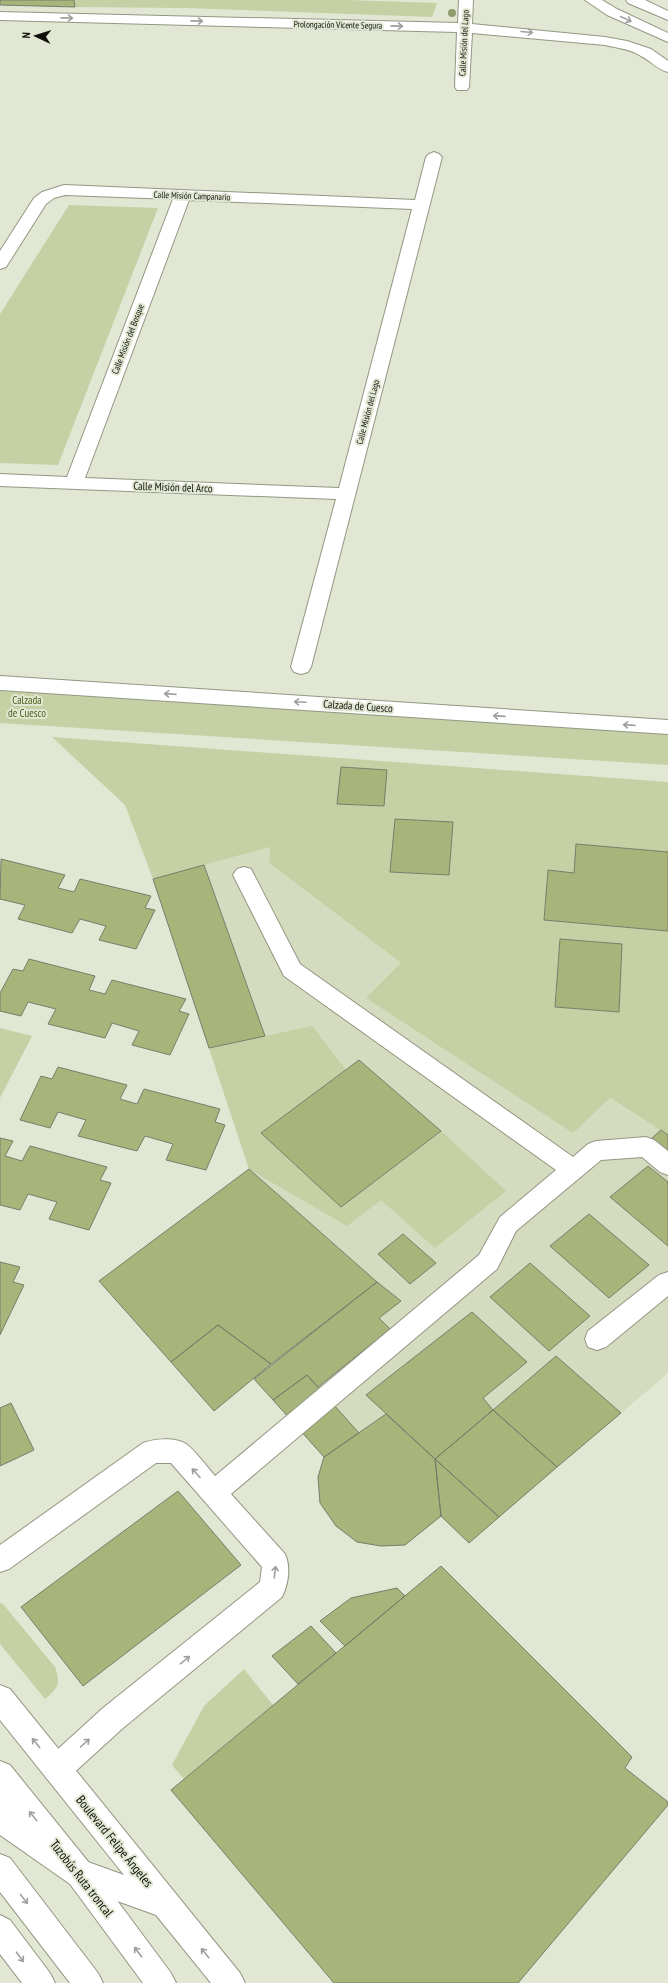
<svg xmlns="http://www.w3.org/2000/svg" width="668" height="1983" viewBox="0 0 668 1983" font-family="'PT Sans Narrow',sans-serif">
<rect width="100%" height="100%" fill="#e1e7d2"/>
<path fill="#d4dbbf" d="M270 847 269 863 432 987 668 1135V1373L469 1543 441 1517 405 1545 381 1546 357 1542 336 1526 320 1503 318 1477 324 1457 254 1379 377 1281 249 1169 153 879Z"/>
<path fill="#c5d0a4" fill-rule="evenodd" d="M74 0H347L437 3 432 17 185 8 75 7Z
M69 205 158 208 58 465 0 463V314Z
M0 685 668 731V765L0 723Z
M52 737 668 782V852L574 873 548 870 544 920 668 931V1135L610 1098 573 1133 366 998 401 963 269 863 270 847 153 879 125 805ZM341 767 387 770 383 806 337 804ZM395 819 453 822 449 875 390 872ZM560 939 621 944 619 1012 555 1007Z
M312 1026 346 1070 261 1133 341 1207 441 1131 506 1191 435 1248 381 1200 347 1226 249 1169 209 1048Z
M0 1028 32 1036 0 1098Z
M0 1603 3 1604 55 1667C61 1684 58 1688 45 1699L0 1644Z
M244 1669 273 1705 184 1779 172 1765 204 1706Z"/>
<path fill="#a7b57a" stroke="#787d6b" d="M0 0H74L75 7 0 5Z
M341 767 387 770 384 806 337 804Z
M395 819 453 822 449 875 390 872Z
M576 844 668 852V931L544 920 548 870 574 873Z
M1 859 65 875 58 888 74 892 80 879 151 896 145 908 155 910 136 949 99 940 106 926 80 919 72 933 18 919 25 905 0 899Z
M204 865 265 1036 209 1048 153 879Z
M560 939 622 944 619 1012 555 1007Z
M29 959 95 976 89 990 105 994 112 980 186 999 179 1011 189 1014 170 1055 132 1045 139 1031 112 1023 105 1038 48 1024 56 1009 28 1002 21 1016 0 1011V993L13 969 23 971Z
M359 1060 441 1131 341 1207 261 1133Z
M58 1067 127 1085 120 1099 137 1104 144 1089 220 1109 215 1122 225 1125 206 1170 166 1160 173 1144 145 1136 137 1151 78 1136 86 1120 58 1112 50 1128 20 1120 41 1076 52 1079Z
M661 1130 668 1135V1152L652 1138Z
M0 1138 13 1141 5 1156 22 1161 30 1146 107 1167 100 1180 111 1183 89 1230 49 1219 57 1202 28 1194 20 1210 0 1205Z
M648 1166 668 1182V1246L610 1197Z
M249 1169 377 1282 271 1364 218 1325 171 1362 99 1281Z
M589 1214 649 1265 609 1298 550 1246Z
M403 1234 436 1263 410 1284 378 1254Z
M0 1262 20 1267 13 1282 24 1285 0 1335Z
M530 1263 590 1316 549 1351 490 1297Z
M377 1282 401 1301 379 1318 390 1329 318 1387 307 1375 273 1400 254 1379Z
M472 1312 527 1362 483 1398 493 1410 435 1459 366 1395Z
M218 1325 271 1364 214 1411 171 1362Z
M556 1356 621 1413 557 1467 493 1410Z
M307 1375 359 1433 324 1457 273 1400Z
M11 1403 34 1450 0 1466V1408Z
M493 1410 557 1467 499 1517 435 1459Z
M386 1414 435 1459 441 1516 405 1545 381 1546 357 1542 336 1526 320 1503 318 1477 324 1457Z
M435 1459 499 1517 469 1543 441 1516Z
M178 1491 241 1565 83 1686 21 1607Z
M441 1566 632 1757 625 1768 668 1802V1805L518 1983H334L171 1790Z
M397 1588 405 1596 345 1646 320 1621 351 1598Z
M311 1626 336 1653 298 1684 272 1656Z"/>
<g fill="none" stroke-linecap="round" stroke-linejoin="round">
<g stroke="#929784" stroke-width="2">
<path id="lane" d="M244 867 251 869 300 964 573 1157 588 1144 596 1141 646 1137 654 1140 668 1151V1175L660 1172 642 1157 601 1160 516 1231 497 1269 231 1494 285 1554C291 1568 288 1584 282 1597L123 1728 67 1779 57 1783 47 1779 43 1769 47 1759 103 1708 260 1582 262 1567 171 1463H156L9 1569 0 1572V1545L143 1443C154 1439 175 1437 186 1444 195 1450 207 1467 215 1476L479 1255 500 1217 556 1170 284 976 233 875 237 869Z
M668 1272V1296L606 1347 597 1350 588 1347 585 1339 588 1331 659 1275Z
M0 1761 10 1765 90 1864 171 1973 176 1983H143L70 1884 0 1797Z
M0 1854 10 1858 98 1973 103 1983H70L0 1892Z"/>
</g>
<g stroke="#929784" stroke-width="2">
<path id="street" d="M459 0H473L472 24 605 37 627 41 651 49 668 61V72C658 70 651 61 641 56 631 49 617 48 605 45L472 33 469 87 467 90H457L455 87 457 32 0 20V12L458 23Z
M434 152 439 154 442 157 311 667 308 672 301 674 294 672 291 667 336 499 0 486V474L67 477 173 199 65 195 54 198 46 204 6 267 0 269V251L34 198 42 192 64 185 415 200 426 157 429 154ZM189 200 412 209 339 488 85 478Z
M0 676 668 720V734L0 690Z"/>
</g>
<g stroke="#929784" stroke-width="2">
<path id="secondary" d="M585 0H602L617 9 668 33V42L607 15Z
M626 0H645L668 11V20L628 3Z"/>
</g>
<g stroke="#929784" stroke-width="2">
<path id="primary" d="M0 1685 10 1689 240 1973 245 1983H211L156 1915 70 1884 0 1835V1797L10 1801 20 1815 88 1862 124 1875 0 1720Z
M0 1915 10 1920 50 1973 55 1983H22L0 1954Z"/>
</g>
<use href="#lane" fill="#fff" fill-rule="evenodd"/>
<use href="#street" fill="#fff" fill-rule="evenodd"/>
<use href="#secondary" fill="#fff" fill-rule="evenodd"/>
<use href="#primary" fill="#fff" fill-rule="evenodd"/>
</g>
<circle fill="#929b6e" cx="452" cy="13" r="4"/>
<defs><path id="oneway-shaft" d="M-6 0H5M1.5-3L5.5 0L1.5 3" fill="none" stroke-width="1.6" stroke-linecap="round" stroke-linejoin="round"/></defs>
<g stroke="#9f9f9d">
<use href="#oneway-shaft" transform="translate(67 18) rotate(1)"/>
<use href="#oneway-shaft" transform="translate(626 19) rotate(25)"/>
<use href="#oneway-shaft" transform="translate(197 21) rotate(1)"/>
<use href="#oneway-shaft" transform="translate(397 26) rotate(1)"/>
<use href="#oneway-shaft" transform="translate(527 32) rotate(5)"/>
<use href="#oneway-shaft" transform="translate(170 694) rotate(-176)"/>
<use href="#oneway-shaft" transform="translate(300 702) rotate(-177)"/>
<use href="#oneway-shaft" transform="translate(499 716) rotate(-176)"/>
<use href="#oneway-shaft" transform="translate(629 725) rotate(-176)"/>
<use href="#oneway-shaft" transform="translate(196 1473) rotate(-132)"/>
<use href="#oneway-shaft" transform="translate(275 1572) rotate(-83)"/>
<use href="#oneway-shaft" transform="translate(185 1660) rotate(-39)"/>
<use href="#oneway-shaft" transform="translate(36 1743) rotate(-129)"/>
<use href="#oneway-shaft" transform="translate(85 1743) rotate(-42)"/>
<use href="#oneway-shaft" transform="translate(33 1816) rotate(-129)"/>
<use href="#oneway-shaft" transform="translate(24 1899) rotate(52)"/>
<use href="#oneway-shaft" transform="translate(138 1952) rotate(-127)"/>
<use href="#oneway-shaft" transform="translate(205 1953) rotate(-129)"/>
<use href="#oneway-shaft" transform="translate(20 1957) rotate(53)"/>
</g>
<g text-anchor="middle" stroke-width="4" stroke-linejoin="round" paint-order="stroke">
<g font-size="9" fill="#0e1009" stroke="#e1e7d2">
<text transform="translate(338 25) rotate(1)" y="3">Prolongación Vicente Segura</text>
<text transform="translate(464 43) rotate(-87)" y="3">Calle Misión del Lago</text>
<text transform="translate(192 196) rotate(2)" y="3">Calle Misión Campanario</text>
<text transform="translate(128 339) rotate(-69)" y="3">Calle Misión del Bosque</text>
<text transform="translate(368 412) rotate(-75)" y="3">Calle Misión del Lago</text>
</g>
<g font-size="11" fill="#0e1009" stroke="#e1e7d2">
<text transform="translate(173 487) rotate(2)" y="4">Calle Misión del Arco</text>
<text transform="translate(358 706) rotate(4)" y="4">Calzada de Cuesco</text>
</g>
<g font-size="11" fill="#515d1c" stroke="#e1e7d2">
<text x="27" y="704">Calzada<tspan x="27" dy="13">de Cuesco</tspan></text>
</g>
<g font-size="13" fill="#0e1009" stroke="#e1e7d2">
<text transform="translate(115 1841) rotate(51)" y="5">Boulevard Felipe Ángeles</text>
<text transform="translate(82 1878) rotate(52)" y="5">Tuzobús Ruta troncal</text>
</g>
</g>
<g transform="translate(36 36) rotate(274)" stroke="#e1e7d2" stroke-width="3" paint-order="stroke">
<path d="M0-3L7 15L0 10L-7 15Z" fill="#0e1009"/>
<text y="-6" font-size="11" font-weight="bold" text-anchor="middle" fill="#0e1009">N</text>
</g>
</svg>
